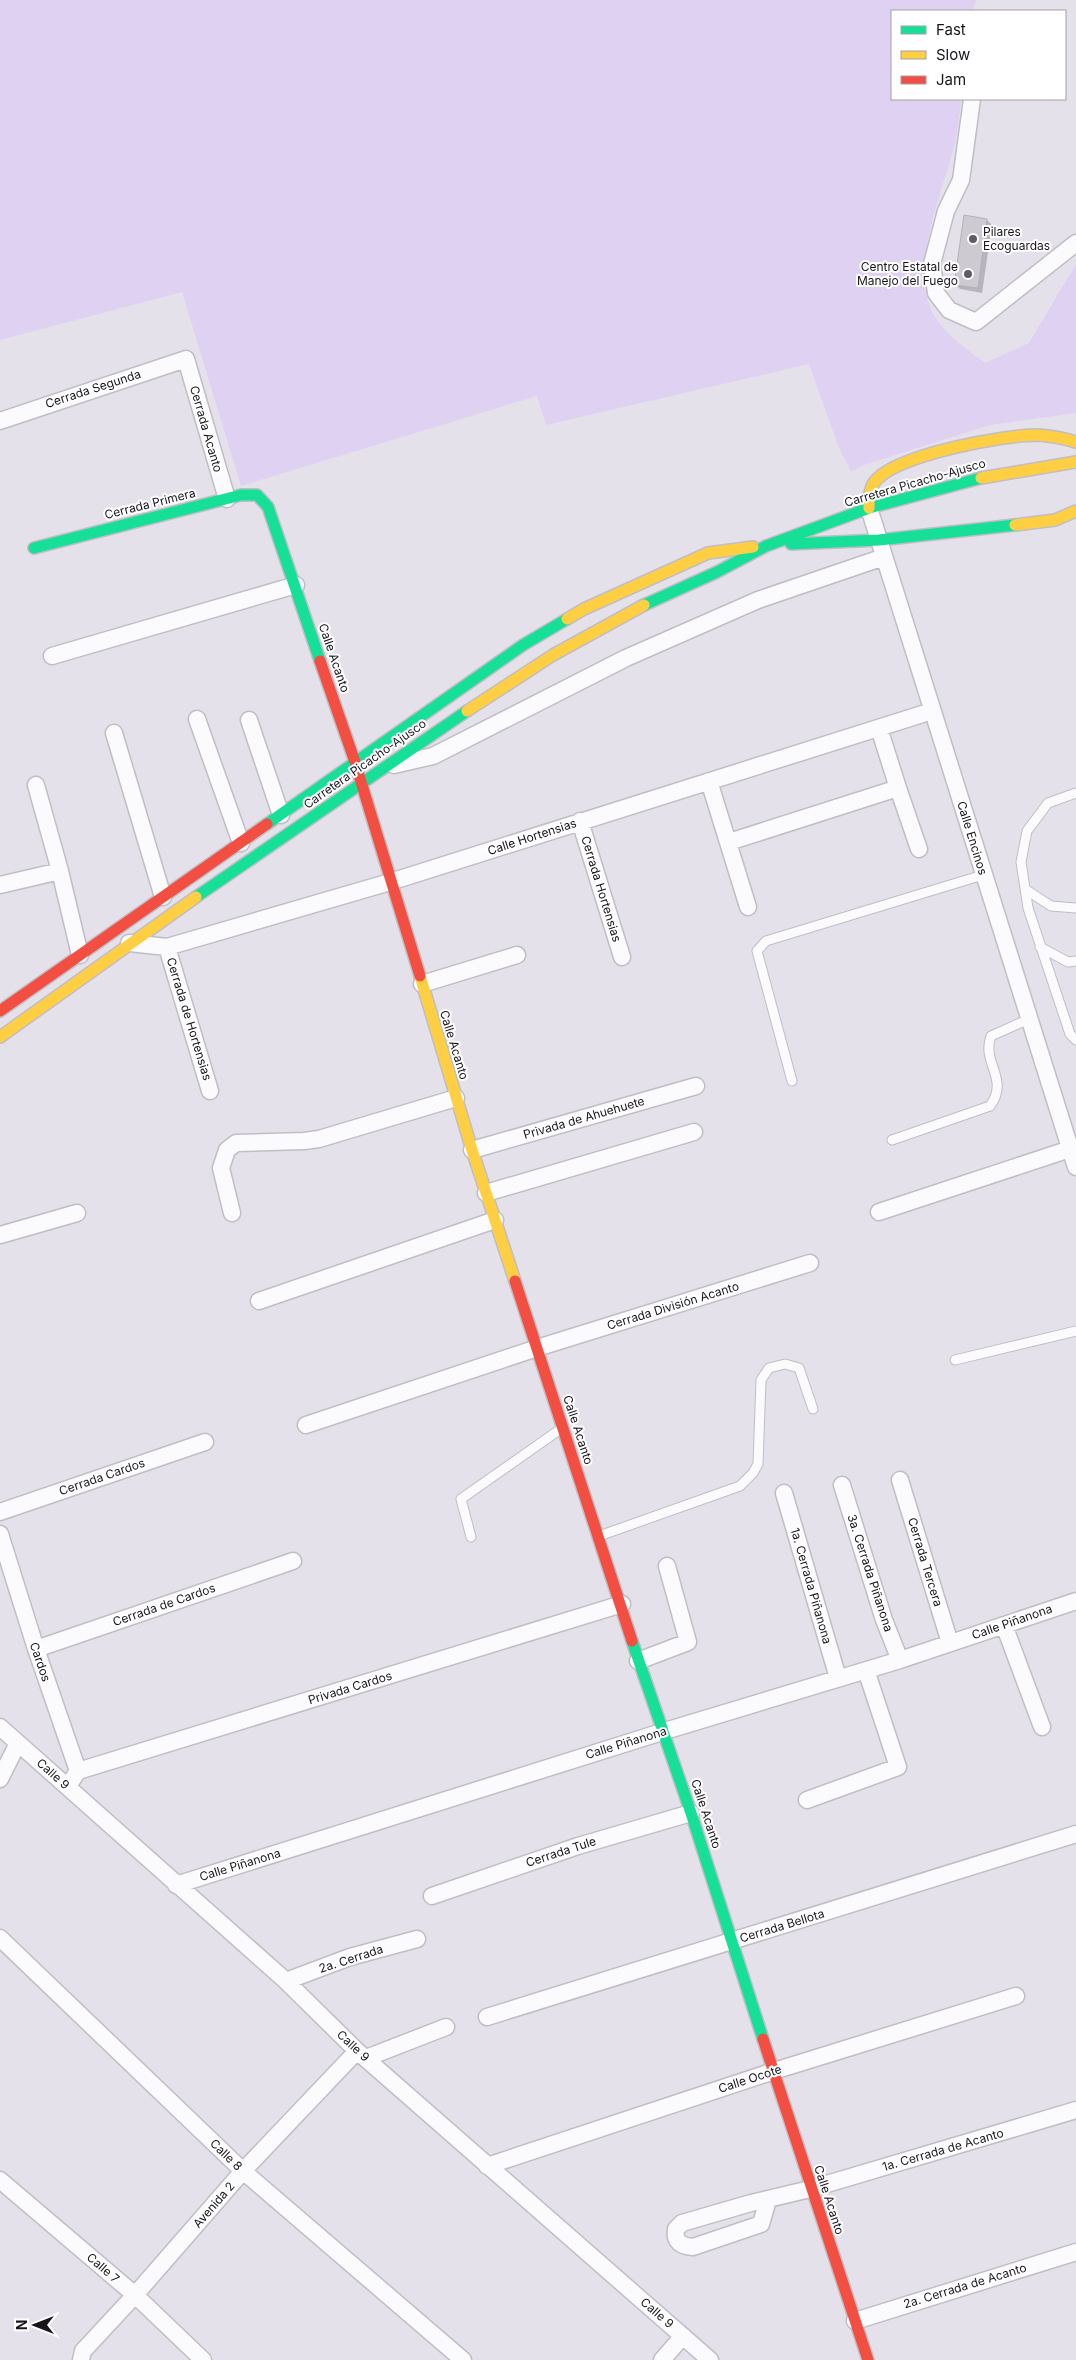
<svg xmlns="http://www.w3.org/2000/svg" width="1076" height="2360" viewBox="0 0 1076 2360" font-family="Inter,sans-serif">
<rect width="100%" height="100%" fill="#e5e1eb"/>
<path fill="#dfd1f1" d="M0 0H976L973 11H892V99H960L961 102C959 115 958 130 955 143 943 191 907 271 935 317 946 335 968 350 985 363L1029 343 1076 264V413L990 425 864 465 851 472 839 448 809 364 546 425 537 396 241 486 182 292 0 340Z"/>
<path fill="#0003" d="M965 217 987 220 992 225 982 293 960 289 955 284Z"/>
<path fill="#cecad2" stroke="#b4b1b8" d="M964 215 987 219 978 288 954 285Z"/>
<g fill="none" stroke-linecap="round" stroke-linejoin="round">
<g stroke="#c0bec5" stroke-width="11">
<path id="lane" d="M1076 793 1048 803 1027 831 1021 862 1028 908 1070 1034 1076 1040
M1025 889 1051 906 1076 908
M1040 947 1068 962 1076 961
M792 1081 757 951 766 941 983 875
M892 1140 990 1106C1010 1079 981 1063 991 1036L1029 1019
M955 1360 1076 1331
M599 1536 740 1486 753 1473 758 1464 761 1380 769 1368 785 1364 799 1368 813 1409
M471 1537 461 1499 562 1428"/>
</g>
<g stroke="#c0bec5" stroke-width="19">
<path id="street" d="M972 99 961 180 946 211 932 264 936 293 949 310 976 322 1076 243
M0 421 186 359 227 499
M869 508 1076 1167
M52 656 296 585
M197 719 241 843
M249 720 281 815
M114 733 163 897
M394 765 433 756 626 658 758 600 884 557
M709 781 748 907
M36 785 60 871 80 955
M898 788 919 849
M580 821 622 957
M729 842 898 788 879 728
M0 885 60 871
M129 943 167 947 390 882 932 711
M167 947 210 1091
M422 984 517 955
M472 1150 696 1086
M486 1193 694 1132
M879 1212 1070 1149
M232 1213 221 1168 227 1150 236 1143 304 1141 319 1139 456 1098
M0 1235 77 1213
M259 1301 495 1220
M306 1425 537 1348 810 1263
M900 1480 950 1643
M842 1485 884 1620 900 1660
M784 1493 838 1678
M0 1512 205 1442
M0 1534 36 1649 78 1771 72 1780
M1004 1625 1042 1727
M36 1649 293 1561
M638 1661 688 1642 667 1566
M0 1727 286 1981 357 2051 710 2360
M78 1771 622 1604
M0 1779 18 1743
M807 1800 898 1767 866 1670
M176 1885 665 1731 900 1660 1076 1601
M432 1896 578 1846 691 1813
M0 1938 243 2171 463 2360
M286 1981 350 1957 417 1939
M487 2017 1076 1834
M366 2058 446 2027
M487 2166 774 2071 1016 1996
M0 2180 135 2295 203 2360
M768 2200 761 2224 693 2247C681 2246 674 2242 676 2229L682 2223 751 2203 810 2189 1076 2110
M855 2321 1076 2252
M81 2360 83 2351 135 2295 243 2171 357 2051
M662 2360 683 2336"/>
</g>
<g stroke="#c0bec5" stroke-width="14">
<path id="fast" d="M791 544 879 540 1015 525
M34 548 241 495H257L268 507 320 661
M644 605 717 572 766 546 869 508 981 478
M267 824 523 645 567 619
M196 897 467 711
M632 1641 691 1813 763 2039"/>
</g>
<g stroke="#c0bec5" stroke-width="14">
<path id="slow" d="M981 478 1076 462
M869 508C869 498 869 487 877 479 902 454 1003 435 1038 435 1052 436 1063 438 1076 442
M1015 525 1055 520 1076 511
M567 619 584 609 708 553 753 547
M467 711 553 655 644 605
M420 976 472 1150 515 1281
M0 1037 196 897"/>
</g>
<g stroke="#c0bec5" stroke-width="14">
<path id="jam" d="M320 661 355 762 420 976
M0 1011 267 824
M515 1281 632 1641
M763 2039 868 2360"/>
</g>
<use href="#lane" stroke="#fbfafc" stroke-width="9"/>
<use href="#street" stroke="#fbfafc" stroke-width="16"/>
<use href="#fast" stroke="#16e098" stroke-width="11"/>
<use href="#slow" stroke="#ffcf43" stroke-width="11"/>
<use href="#jam" stroke="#f24e42" stroke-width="11"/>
</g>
<g fill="#5f5c64" stroke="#fff" stroke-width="2">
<circle cx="973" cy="239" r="5"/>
<circle cx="968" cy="274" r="5"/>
</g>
<g text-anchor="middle" stroke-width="4" stroke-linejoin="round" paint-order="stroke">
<g font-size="12" fill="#17141b" stroke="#fff" text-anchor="start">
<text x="983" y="236">Pilares<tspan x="983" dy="14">Ecoguardas</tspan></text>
<text x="958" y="271" text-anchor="end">Centro Estatal de<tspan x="958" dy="14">Manejo del Fuego</tspan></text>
</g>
<g font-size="12" fill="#17141b" stroke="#fff">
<text transform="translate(93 389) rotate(-18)" y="4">Cerrada Segunda</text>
<text transform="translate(206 429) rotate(74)" y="4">Cerrada Acanto</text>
<text transform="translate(915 483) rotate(-16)" y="4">Carretera Picacho-Ajusco</text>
<text transform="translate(150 504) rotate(-14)" y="4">Cerrada Primera</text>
<text transform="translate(334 658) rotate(71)" y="4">Calle Acanto</text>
<text transform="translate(365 764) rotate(-35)" y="4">Carretera Picacho-Ajusco</text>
<text transform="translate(532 837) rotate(-18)" y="4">Calle Hortensias</text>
<text transform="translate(972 838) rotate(73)" y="4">Calle Encinos</text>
<text transform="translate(601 889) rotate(73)" y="4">Cerrada Hortensias</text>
<text transform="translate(189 1019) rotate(73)" y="4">Cerrada de Hortensias</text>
<text transform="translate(454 1045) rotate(73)" y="4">Calle Acanto</text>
<text transform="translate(584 1118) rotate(-16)" y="4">Privada de Ahuehuete</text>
<text transform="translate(673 1306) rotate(-17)" y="4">Cerrada División Acanto</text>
<text transform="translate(578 1430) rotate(72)" y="4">Calle Acanto</text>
<text transform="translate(102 1477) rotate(-19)" y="4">Cerrada Cardos</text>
<text transform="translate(925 1562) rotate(73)" y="4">Cerrada Tercera</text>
<text transform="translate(870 1573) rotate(72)" y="4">3a. Cerrada Piñanona</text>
<text transform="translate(811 1586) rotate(74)" y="4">1a. Cerrada Piñanona</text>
<text transform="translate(164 1605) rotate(-19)" y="4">Cerrada de Cardos</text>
<text transform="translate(1012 1622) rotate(-19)" y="4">Calle Piñanona</text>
<text transform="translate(40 1662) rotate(71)" y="4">Cardos</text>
<text transform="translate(350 1688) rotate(-17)" y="4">Privada Cardos</text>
<text transform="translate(626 1743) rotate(-17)" y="4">Calle Piñanona</text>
<text transform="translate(53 1774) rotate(42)" y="4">Calle 9</text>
<text transform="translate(706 1814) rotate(72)" y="4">Calle Acanto</text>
<text transform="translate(561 1852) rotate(-18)" y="4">Cerrada Tule</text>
<text transform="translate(240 1865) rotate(-17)" y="4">Calle Piñanona</text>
<text transform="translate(782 1926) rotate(-17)" y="4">Cerrada Bellota</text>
<text transform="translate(351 1959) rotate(-18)" y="4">2a. Cerrada</text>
<text transform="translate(353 2046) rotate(43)" y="4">Calle 9</text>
<text transform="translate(750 2079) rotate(-18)" y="4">Calle Ocote</text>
<text transform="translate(943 2150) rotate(-16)" y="4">1a. Cerrada de Acanto</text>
<text transform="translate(226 2155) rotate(44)" y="4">Calle 8</text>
<text transform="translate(829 2200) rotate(72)" y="4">Calle Acanto</text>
<text transform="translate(214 2205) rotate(-49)" y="4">Avenida 2</text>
<text transform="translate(103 2268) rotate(41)" y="4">Calle 7</text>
<text transform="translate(965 2286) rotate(-17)" y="4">2a. Cerrada de Acanto</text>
<text transform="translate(657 2313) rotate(41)" y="4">Calle 9</text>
</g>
</g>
<rect x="891" y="10" width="175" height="90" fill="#ffffff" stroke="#a2a1a4"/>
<rect x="901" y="26" width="25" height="8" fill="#16e098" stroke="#a2a1a4"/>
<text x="936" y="35" font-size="15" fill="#17141b">Fast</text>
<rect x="901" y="51" width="25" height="8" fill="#ffcf43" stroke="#a2a1a4"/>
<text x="936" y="60" font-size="15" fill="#17141b">Slow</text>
<rect x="901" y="76" width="25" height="8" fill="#f24e42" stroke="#a2a1a4"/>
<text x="936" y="85" font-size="15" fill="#17141b">Jam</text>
<g transform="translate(35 2325) rotate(270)" stroke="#ffffff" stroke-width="4" paint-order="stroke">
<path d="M0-4L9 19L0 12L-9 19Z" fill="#17141b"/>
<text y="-8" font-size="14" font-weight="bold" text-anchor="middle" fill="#17141b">N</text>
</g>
</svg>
